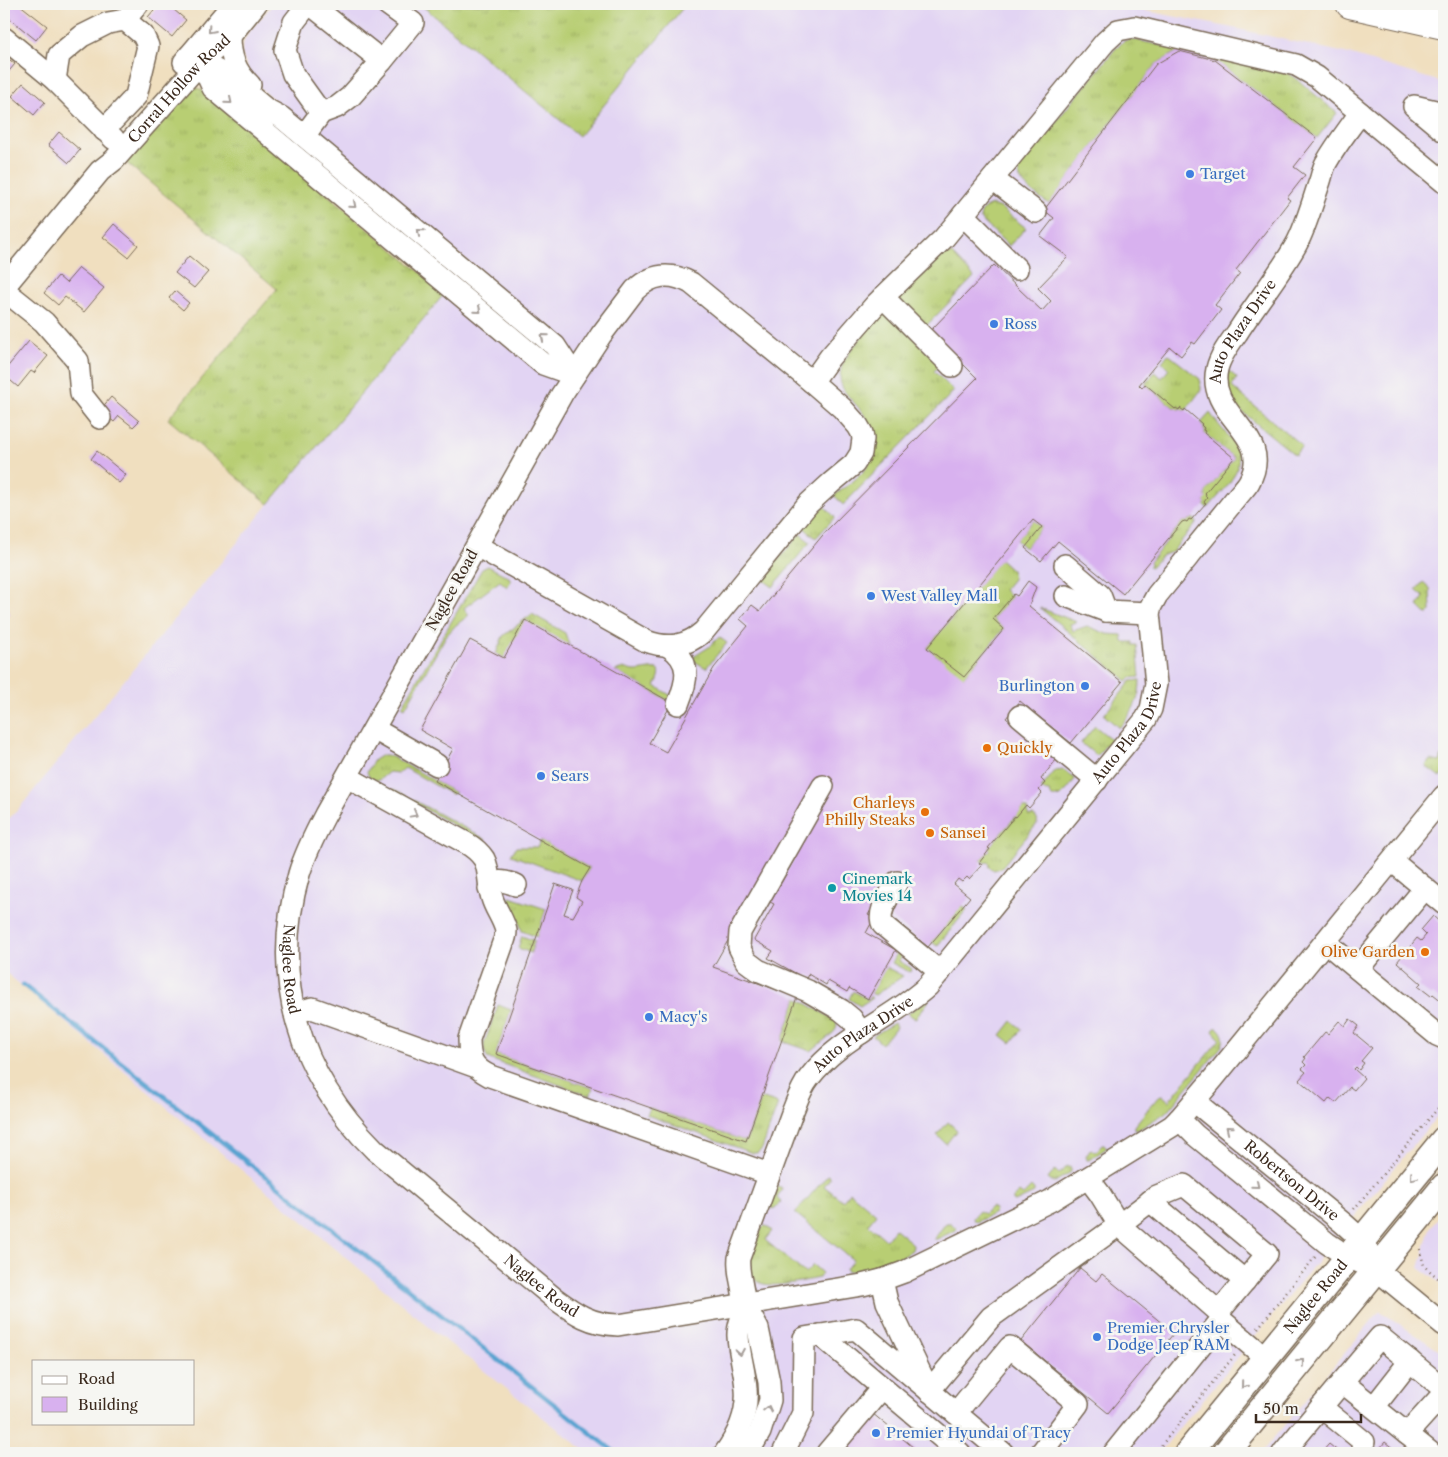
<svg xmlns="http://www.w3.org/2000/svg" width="1448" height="1457" viewBox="0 0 1448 1457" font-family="'Libre Caslon Text',serif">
<defs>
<pattern id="grass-tufts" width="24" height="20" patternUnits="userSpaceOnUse" patternTransform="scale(1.25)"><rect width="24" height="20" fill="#b8ce73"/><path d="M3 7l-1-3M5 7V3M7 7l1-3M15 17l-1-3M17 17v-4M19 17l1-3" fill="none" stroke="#9fb163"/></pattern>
</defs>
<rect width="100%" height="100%" fill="#f6f6f2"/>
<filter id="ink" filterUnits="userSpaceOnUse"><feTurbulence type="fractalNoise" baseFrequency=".02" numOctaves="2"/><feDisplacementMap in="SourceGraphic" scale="10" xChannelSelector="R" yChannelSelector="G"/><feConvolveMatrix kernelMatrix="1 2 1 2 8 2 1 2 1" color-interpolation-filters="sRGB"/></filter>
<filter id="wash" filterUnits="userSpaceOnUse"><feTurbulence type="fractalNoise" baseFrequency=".0096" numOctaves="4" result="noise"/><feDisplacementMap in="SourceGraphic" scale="20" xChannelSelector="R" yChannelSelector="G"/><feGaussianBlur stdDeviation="1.12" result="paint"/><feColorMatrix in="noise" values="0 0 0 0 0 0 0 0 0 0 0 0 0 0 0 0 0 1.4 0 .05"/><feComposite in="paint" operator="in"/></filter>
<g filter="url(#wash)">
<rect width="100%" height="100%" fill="#f0dfbf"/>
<path fill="#e2d4f3" d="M273 4H420L578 135 686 4H1111L1233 28 1345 53 1444 83V1108L1159 1453H588L435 1332 4 971V822L17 811 269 504 469 263 254 83 242 54V48L245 39 249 32Z
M1444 1212V1285L1419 1268 1430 1228Z
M1380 1311 1444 1354V1453H1261Z"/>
<path fill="url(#grass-tufts)" stroke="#7a7c48" d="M420 4H686L579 136Z
M1131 39 1287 73 1298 80 1337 113 1317 138 1215 60 1179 51 1156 64 1049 204C1037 195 1017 185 1018 168L1116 48 1124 41Z
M188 87H195L202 90 445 293 269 504 168 419 277 289 123 160Z
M992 205 1001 208 1026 228 1009 246 980 219C980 212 984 207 992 205Z
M945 254H952L974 277 925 327 898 298Z
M882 314 895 319 940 365 934 371 954 391 843 505 834 495C843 489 853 482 861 474 882 453 876 426 857 406 847 395 837 386 841 370 843 355 871 327 882 314Z
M1168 354 1200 379 1201 390 1186 410 1184 411 1180 408 1179 410 1175 409 1145 384 1155 372 1162 378 1169 369 1162 362Z
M1228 372H1230L1237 378 1232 387 1302 446 1295 455 1235 406 1225 381Z
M1210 413C1217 424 1227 433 1234 444 1249 468 1223 490 1209 507L1207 508 1204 505 1205 503 1204 502 1206 494 1205 493 1234 458 1204 433 1205 431 1203 430 1204 428 1201 425V423Z
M824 506 835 517 816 538 804 528Z
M1193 518 1196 521V523L1172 552 1161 556 1151 567 1149 566 1151 564 1150 562 1182 522 1185 521 1187 522 1189 519 1191 520Z
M1033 520 1042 527 1025 548 1016 540Z
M800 534 810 542 773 587 762 579Z
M1000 559 1012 570 1013 579 1004 590 1012 597 993 619 1004 629 963 678 927 648Z
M488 566 509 577 511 581 507 587 500 581 464 608 468 614V616L456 625 446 636 405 708 402 706 482 569Z
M1423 582 1430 588 1431 611 1429 614H1426L1418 606 1424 597 1416 590Z
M1040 608 1077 622 1070 624 1073 631 1087 626 1107 634 1122 635 1123 642H1133V645H1137L1140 677 1130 678 1127 681Z
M532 614 565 633 569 645 504 658 496 654 503 636Z
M719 637 727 643 706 668 694 661 693 657 709 647Z
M623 668C627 669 631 671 635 671 648 671 669 660 655 686L675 698 672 703 615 671Z
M1140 680C1140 700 1132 713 1119 728L1104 715 1131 681Z
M1095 726 1111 739 1097 756 1081 743Z
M1444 749V772L1440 777 1428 768 1426 765 1430 760 1440 762Z
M382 755H387L395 758 456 793 451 794 405 768 399 773 389 772C380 778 380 784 369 777L367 772 374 760Z
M1064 770 1075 779C1069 787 1063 799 1052 797L1049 791H1044L1041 788 1055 771Z
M393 789 485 839 486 841 483 842 393 791Z
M1024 807 1028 810 1027 812 1029 816 1033 815C1037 818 1038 820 1037 824L1001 868 994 870 989 867 990 865 988 862 985 863 981 860 990 850 988 848Z
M541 840 590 868 582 881 511 855 516 847H537Z
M510 897 546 909 537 937 522 931 517 916 509 901Z
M962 906 967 910 937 946 932 942Z
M522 936 535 941 531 953 518 948Z
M897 953 902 956 899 961 911 968 912 970 910 972H909L892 963Z
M886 967 903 976 875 995 871 993Z
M853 991 868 999 870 996 872 998 860 1006 849 999Z
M797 998 835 1020C838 1024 837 1029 833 1033L811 1051 782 1041Z
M927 1000H928V1002L916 1018H914L908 1013Z
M498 1005 511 1010 496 1054 593 1088 590 1096 487 1058 484 1049V1044Z
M1012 1021 1022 1029 1011 1043 1001 1035Z
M894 1023 896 1027 882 1044 873 1036Z
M1215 1028H1218C1223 1033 1225 1038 1222 1046L1168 1111 1138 1130H1134V1126L1159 1096 1162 1095 1169 1101 1220 1039 1213 1031Z
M761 1098 778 1104 762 1149 757 1153H752L647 1115 650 1108 746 1141Z
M948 1122 957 1130 947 1143H945L937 1135Z
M1102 1145H1104L1107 1148 1089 1160H1087L1086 1156 1091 1149 1095 1152Z
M1067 1166 1071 1168V1172L1055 1182H1052L1048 1179 1055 1170 1059 1174Z
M828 1175 830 1176V1178L824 1186 843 1201 850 1192 876 1214 868 1224 886 1240 895 1229 912 1243 913 1246 912 1250C894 1264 870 1270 847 1272L846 1269 853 1260 795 1213Z
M777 1187H781L782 1189 777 1198 781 1202 775 1208 772 1209 770 1204 775 1189Z
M1031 1187 1034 1190V1193L1015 1202 1013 1201V1198L1019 1192 1023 1195Z
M991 1207 995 1209 994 1213 977 1222 974 1221 973 1218 979 1211 984 1214Z
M946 1223H951L957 1229 956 1230 937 1239H934Z
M764 1226H766L772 1231 765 1240 805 1273 813 1265 822 1273 819 1278C800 1281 742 1299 750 1261 753 1249 758 1238 762 1227Z"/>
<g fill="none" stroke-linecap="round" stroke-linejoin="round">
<path stroke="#58a3d0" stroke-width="4.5" d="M23 985 616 1453"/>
</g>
<g id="blocks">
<path fill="#d8b1ef" d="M13 4H19L47 26 36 40 4 14Z
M159 4H167L186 20 172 37 148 17Z
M1179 51 1215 60 1317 138 1294 167 1305 175 1287 198 1290 200 1236 270 1240 273 1215 305 1221 310 1195 344 1192 342 1181 356 1170 347 1139 385 1142 388 1145 384 1175 409 1176 408 1179 410 1180 408 1184 411 1185 409 1202 424 1201 425 1204 428 1203 430 1205 431 1204 433 1234 458 1205 493 1206 494 1205 496 1207 498 1204 502 1206 503 1191 520 1189 519 1187 522 1185 521 1182 522 1123 594 1058 541 1041 561 1025 548 1042 527 1033 520 927 648 964 677 1004 629 993 619 1014 594 1017 596 1028 581 1036 587 1029 606 1122 682 1071 743 1020 701 1006 718 1056 760 1041 779 1045 783 1039 790 1042 793 1029 808 1026 805 1016 817 1015 816 988 848 990 849 979 863 982 865 969 879 967 877 962 882 958 879 954 884 970 897 928 947 889 915 892 875 868 915 874 918 866 933 896 950 868 999 849 988 847 992 828 981 826 985 808 974 806 979 768 958 773 951 754 940 774 904 770 902 794 860 790 857 833 782 821 776 713 967 797 997 746 1141 496 1054 555 884 573 890 564 914 573 917 582 901 576 897 582 881 590 868 435 781 453 749 420 730 470 640 504 658 525 620 672 703 649 743 666 752 714 668 748 626 740 619 752 605 760 611 827 530 977 378 930 331 994 265 1042 311 1051 301 1038 288 1068 257 1040 236 1054 218 1044 210 1156 64Z
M5 56 15 64 4 77V57Z
M23 83 45 102 34 115 12 96Z
M59 132 80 150 69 163 48 145Z
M114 224 138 245 128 257 103 237Z
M189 256 208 272 194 288 175 273Z
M79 268 104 288 84 312 65 297 58 305 44 293 58 276 66 283Z
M175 291 189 303 183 310 169 298Z
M29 341 48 356 34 373 31 371 18 387 4 375V371Z
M111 397 139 421 133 427 119 416 114 422 100 410Z
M97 451 126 475 119 483 91 459Z
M4 608 10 613 4 620Z
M1433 916 1444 926V1001L1443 1002 1433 994 1431 996 1418 986 1421 983 1397 962 1417 938 1421 941 1426 935 1421 930Z
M1350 1019 1359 1026 1354 1033 1372 1048 1361 1061 1364 1063 1359 1070 1356 1067 1354 1069 1364 1078 1354 1090 1350 1087 1336 1103 1330 1098 1326 1103 1299 1080 1306 1072 1302 1069 1306 1065 1303 1062 1306 1058 1304 1057 1325 1032 1328 1034 1339 1021 1345 1026Z
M1080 1268 1096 1281 1102 1274 1174 1333 1108 1413 1021 1341Z
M872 1413 920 1453H839Z
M1385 1442 1399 1453H1376Z
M1329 1444 1340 1453H1321Z"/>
</g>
</g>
<g filter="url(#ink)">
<use href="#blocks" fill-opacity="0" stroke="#7a6956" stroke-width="1"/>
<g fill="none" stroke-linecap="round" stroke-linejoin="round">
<g stroke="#7a6956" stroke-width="24">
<g id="minor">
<path d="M308 4 294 22 285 50 293 74 321 113"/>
<path d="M125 20 138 4"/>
<path d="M230 36C230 56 235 71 250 85"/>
<path d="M4 38 55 80 114 139"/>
<path d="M189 56 224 74 266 109 281 117 555 346 574 375"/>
<path d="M382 61 413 23 387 4"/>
<path d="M184 62 233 4"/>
<path d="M201 62 213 88 543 364 574 375"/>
<path d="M55 80 59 55 82 36 108 23 125 20 143 35 148 46 136 96 104 130"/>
<path d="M1444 113 1414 106 1444 131"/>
<path d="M304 136 321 113 337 107 350 97 382 61 310 4"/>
<path d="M993 179 1036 212"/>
<path d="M963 215 1017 269"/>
<path id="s1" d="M4 287 100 171 114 160 201 62 230 36 256 4"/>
<path d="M4 290 44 322 78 361 81 394 100 418"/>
<path d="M883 297 952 366"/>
<path d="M812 382 830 357 876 304 944 238 1105 42 1118 30 1134 27 1296 65 1317 77 1444 182"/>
<path id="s2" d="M477 546 646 641C668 649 686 647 704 631L808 504 831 483 854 464 861 453 863 439 862 433 858 426 842 408 812 382 691 283C670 272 652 274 635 290L601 335 562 394 325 815C315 834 305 854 299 874 269 979 299 1075 375 1150L554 1298C576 1314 590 1324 618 1325L862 1285 882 1280 904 1272 1050 1201 1172 1126 1179 1119 1213 1079 1444 796"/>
<path d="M1065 565 1100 595 1106 611"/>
<path d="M1066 596 1106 611 1149 613"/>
<path d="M668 646C693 661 687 682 678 704"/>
<path d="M1020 716 1097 780"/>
<path d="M374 729 437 765"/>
<path d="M347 777 466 843C473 847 480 853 484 859 490 870 488 886 492 898 495 909 504 920 506 931 506 935 505 939 503 943L469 1039C469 1059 472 1067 490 1076L769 1174"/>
<path d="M823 786 740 932 739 947 746 961 758 970 808 991 841 1010 852 1019 861 1033"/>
<path d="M1392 861 1444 904"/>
<path d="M897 882C891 894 876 911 883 925L940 972"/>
<path d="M489 889C497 878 504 881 516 885"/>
<path d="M1325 942 1437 1035 1444 1038"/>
<path d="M1358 969 1425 888"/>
<path d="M295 1013 312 1008 474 1066"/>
<path id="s3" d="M1194 1101 1343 1223 1362 1240 1369 1254"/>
<path d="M1179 1119 1195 1135 1327 1243 1348 1257 1377 1270 1444 1325"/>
<path d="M1088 1178 1100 1194 1119 1225 1219 1312 1221 1320"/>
<path d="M1150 1201 1245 1281"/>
<path d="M882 1280 887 1302 929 1391 991 1317 1119 1225 1157 1196 1184 1185 1267 1254 1219 1312"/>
<path d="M745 1305 758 1329 769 1382 770 1400 760 1432 748 1453"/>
<path d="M820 1335 960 1453"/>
<path d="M1321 1407 1364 1442"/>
<path d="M1374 1407 1410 1361"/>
<path d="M956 1413 1010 1347 1078 1404 1041 1453"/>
<path d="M1407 1434 1444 1393"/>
<path id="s4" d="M725 1453C738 1435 748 1412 746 1389 745 1371 739 1354 738 1336 737 1325 745 1314 744 1303 744 1287 737 1273 739 1258L792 1113C797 1101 801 1088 809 1078 840 1037 891 1020 928 986L1146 719 1151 709 1156 684 1149 613 1151 606 1157 595 1237 497C1241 492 1246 487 1249 482 1276 434 1206 417 1217 369 1220 356 1229 344 1237 333 1256 303 1279 275 1296 245 1306 227 1313 200 1320 181 1322 175 1323 168 1326 163 1336 145 1349 129 1360 113"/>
<path d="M783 1453 803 1413 804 1338 856 1329 1003 1453"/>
<path d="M827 1453 882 1388"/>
<path d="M1114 1453 1221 1320 1266 1358"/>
<path d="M1283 1453 1342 1382"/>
<path d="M1431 1453 1342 1382 1380 1337 1444 1389"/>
</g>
</g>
<g stroke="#7a6956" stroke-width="29">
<g id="major">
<path id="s5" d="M1188 1453 1444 1140"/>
<path d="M1226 1453 1444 1187"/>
</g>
</g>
<g stroke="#7a6956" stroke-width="30">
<path id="highway" d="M1350 4 1444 25"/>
</g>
<path stroke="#7a6956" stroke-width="2.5" stroke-dasharray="1 4" stroke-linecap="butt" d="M1354 1209 1444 1101
M1420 1249 1424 1266 1444 1283
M1258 1328 1316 1256
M1155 1453 1235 1355"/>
<use href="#minor" stroke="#fff" stroke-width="21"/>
<use href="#major" stroke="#fff" stroke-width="26"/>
<use href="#highway" stroke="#fff" stroke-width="28"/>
</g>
<defs><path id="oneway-chevron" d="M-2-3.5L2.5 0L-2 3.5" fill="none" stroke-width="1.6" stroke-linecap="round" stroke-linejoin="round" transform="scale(1.25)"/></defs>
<g stroke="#a79f9a">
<use href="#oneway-chevron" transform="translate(211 30) rotate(131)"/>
<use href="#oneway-chevron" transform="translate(229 101) rotate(40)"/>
<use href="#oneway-chevron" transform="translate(353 205) rotate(40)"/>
<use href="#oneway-chevron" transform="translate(420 232) rotate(-140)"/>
<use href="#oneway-chevron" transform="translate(478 310) rotate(40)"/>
<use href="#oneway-chevron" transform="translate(544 337) rotate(-140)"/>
<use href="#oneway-chevron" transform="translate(414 814) rotate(29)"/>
<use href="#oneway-chevron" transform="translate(1229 1129) rotate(-141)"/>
<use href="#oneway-chevron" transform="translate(1413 1177) rotate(130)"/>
<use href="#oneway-chevron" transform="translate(1256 1185) rotate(39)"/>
<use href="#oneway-chevron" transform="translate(740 1352) rotate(80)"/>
<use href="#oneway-chevron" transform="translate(1301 1362) rotate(-51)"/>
<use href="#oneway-chevron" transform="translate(1244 1385) rotate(129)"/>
<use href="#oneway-chevron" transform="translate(768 1409) rotate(-77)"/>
</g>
</g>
<g fill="#3f7fe0" stroke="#f6f6f2" stroke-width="2">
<circle cx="1190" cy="174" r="5"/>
<circle cx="994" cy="324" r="5"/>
<circle cx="871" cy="596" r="5"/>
<circle cx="1085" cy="686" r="5"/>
<circle cx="541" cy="776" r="5"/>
<circle cx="649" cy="1017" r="5"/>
<circle cx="1097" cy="1337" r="5"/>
<circle cx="876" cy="1433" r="5"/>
</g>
<g fill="#e8710a" stroke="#f6f6f2" stroke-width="2">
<circle cx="987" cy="748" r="5"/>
<circle cx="925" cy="812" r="5"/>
<circle cx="930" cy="833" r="5"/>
<circle cx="1425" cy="952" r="5"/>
</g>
<circle fill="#0f9aa8" stroke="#f6f6f2" stroke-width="2" cx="832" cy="888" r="5"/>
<g text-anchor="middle" stroke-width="5" stroke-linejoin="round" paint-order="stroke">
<g font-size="15" fill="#3b2a1e" stroke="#f6f6f2">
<text dy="5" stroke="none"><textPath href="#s1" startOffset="265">Corral Hollow Road</textPath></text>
<text dy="5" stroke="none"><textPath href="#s4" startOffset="1334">Auto Plaza Drive</textPath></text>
<text transform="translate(452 590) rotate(-61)" y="5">Naglee Road</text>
<text dy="5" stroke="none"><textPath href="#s4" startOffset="870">Auto Plaza Drive</textPath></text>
<text dy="5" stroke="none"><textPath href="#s2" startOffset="1575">Naglee Road</textPath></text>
<text dy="5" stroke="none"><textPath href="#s4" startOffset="465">Auto Plaza Drive</textPath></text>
<text dy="5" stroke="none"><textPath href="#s3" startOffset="126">Robertson Drive</textPath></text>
<text dy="5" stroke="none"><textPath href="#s2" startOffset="1995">Naglee Road</textPath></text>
<text dy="5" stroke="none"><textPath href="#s5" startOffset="202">Naglee Road</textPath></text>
</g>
<g font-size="15" fill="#366cbe" stroke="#f6f6f2" text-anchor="start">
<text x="1200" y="179">Target</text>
<text x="1004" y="329">Ross</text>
<text x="881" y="601">West Valley Mall</text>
<text x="1075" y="691" text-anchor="end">Burlington</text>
<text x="551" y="781">Sears</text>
<text x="659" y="1022">Macy's</text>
<text x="1107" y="1333">Premier Chrysler<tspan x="1107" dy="17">Dodge Jeep RAM</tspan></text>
<text x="886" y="1438">Premier Hyundai of Tracy</text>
</g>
<g font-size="15" fill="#c56008" stroke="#f6f6f2" text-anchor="start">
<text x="997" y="753">Quickly</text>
<text x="915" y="808" text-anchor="end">Charleys<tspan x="915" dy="17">Philly Steaks</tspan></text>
<text x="940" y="838">Sansei</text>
<text x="1415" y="957" text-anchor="end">Olive Garden</text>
</g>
<g font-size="15" fill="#0d838f" stroke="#f6f6f2" text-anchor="start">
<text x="842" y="884">Cinemark<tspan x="842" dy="17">Movies 14</tspan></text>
</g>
</g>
<rect width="1448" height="1457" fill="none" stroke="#f6f6f2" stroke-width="20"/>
<rect x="32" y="1360" width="162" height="65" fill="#f6f6f2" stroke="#aba49d"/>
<rect x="42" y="1376" width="25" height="8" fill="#ffffff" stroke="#aba49d"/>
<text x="78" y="1384" font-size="15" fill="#3b2a1e">Road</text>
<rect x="42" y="1397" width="25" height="15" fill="#d8b1ef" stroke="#aba49d"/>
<text x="78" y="1410" font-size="15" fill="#3b2a1e">Building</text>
<path d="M1256 1414v8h105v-8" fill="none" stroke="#3b2a1e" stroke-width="2.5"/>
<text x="1263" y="1414" font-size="15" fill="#3b2a1e" stroke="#f6f6f2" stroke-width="4" paint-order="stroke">50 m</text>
</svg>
